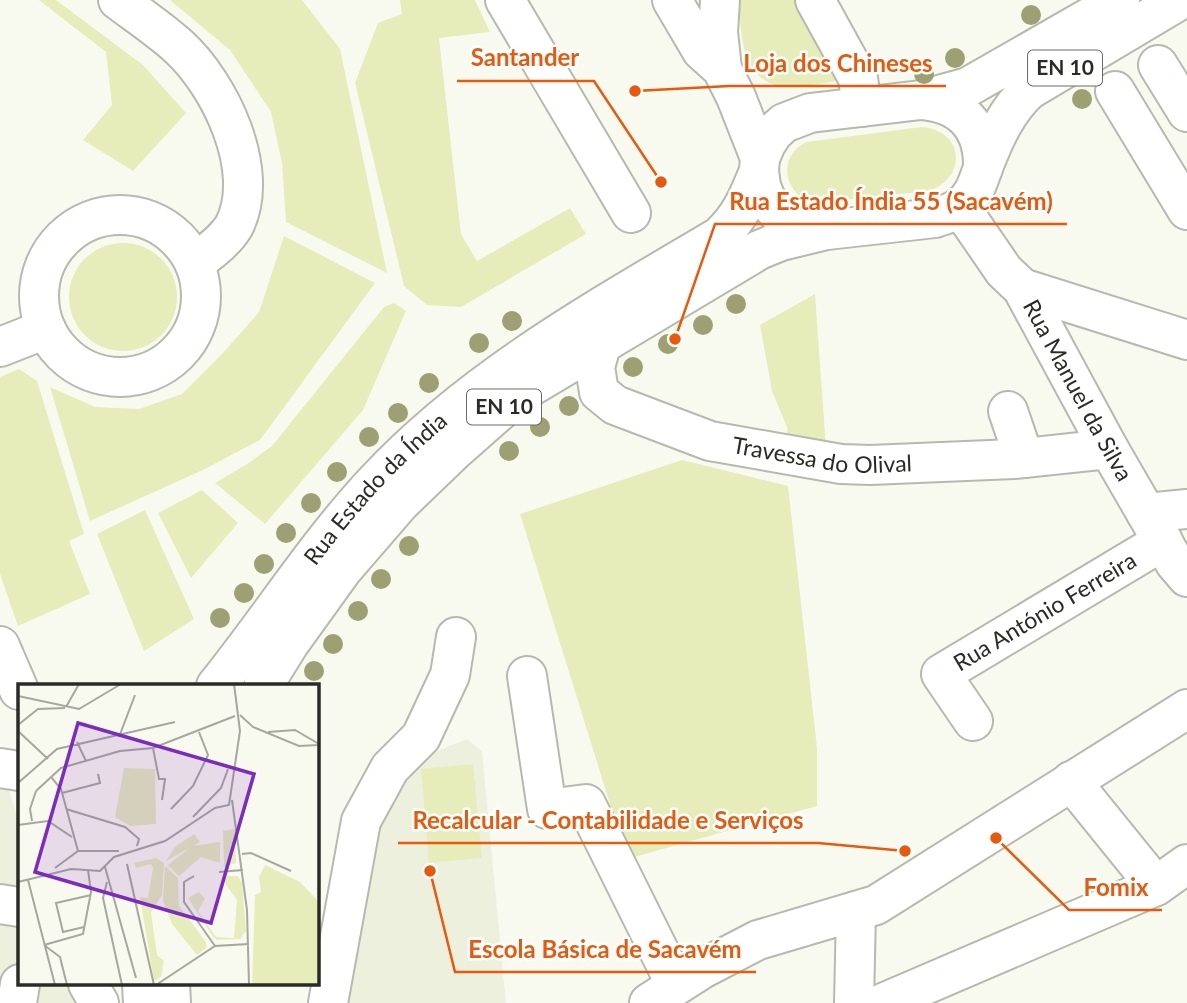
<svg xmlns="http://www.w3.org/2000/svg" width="1187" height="1003" viewBox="0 0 1187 1003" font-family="Lato,sans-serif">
<rect width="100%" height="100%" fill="#f9faef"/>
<path fill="#eef0de" d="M467 739 482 751 506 1003H341L374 829 397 785 430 754Z
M0 763 19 822V984H101L107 1003H0Z"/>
<path fill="#e6edbb" d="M39 0H56L143 65 186 113 133 171 83 140 112 105 106 52Z
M170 0H302L340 49 387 273 286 222 282 163 271 112 230 50Z
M400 0H475L490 32 439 38 461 234 477 261 570 208 586 234 461 307 427 305 404 286 355 83 378 23 402 14Z
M740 0H806L846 80C825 82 800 89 780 86 742 80 739 30 740 0Z
M922 127C964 130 968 178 929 191L815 203C784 196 776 157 806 142Z
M284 236 375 283 260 440 205 469 90 521 50 387 95 407 139 409 182 394 223 353 259 312Z
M69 297a54 54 0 1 1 108 0a54 54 0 1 1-108 0Z
M815 294 826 448 788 447 787 427 772 391 760 325Z
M394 303 406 311 363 410 265 524 215 483 247 464 272 446 384 307Z
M19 369 37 381 84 534 69 541 90 594 18 626 0 574V377Z
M682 460 788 486 817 748V806L627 859 520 514Z
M202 490 238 523 191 578 158 513Z
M145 510 194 619 144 651 97 534Z
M473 764 482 858 429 863 421 769Z"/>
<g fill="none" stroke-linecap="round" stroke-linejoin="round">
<g stroke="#b7b9ae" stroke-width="42">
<g id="minor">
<path d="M118 0C138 15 159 29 178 46 220 84 262 171 234 226 225 241 209 252 195 263"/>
<path d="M505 0 631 213"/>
<path d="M672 0 702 51 722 69 736 97 760 158"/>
<path d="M720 0 718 32 722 69"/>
<path d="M815 0 858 78 862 107"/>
<path d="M1158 65 1187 112"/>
<path d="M1115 91 1187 210"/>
<path id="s1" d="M960 207 1004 271 1022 288 1109 449 1175 563 1187 577"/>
<circle cx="120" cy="296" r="81"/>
<path d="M1022 288 1187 340"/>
<path id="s2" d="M602 342 595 367 599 392 615 405 710 441 841 464 870 465 1014 459 1109 449"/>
<path d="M0 347 46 329"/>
<path d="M1008 411 1024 458"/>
<path d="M1146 513 1187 509"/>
<path d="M0 646 19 690"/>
<path d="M527 676 547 809 586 804 676 985"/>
<path id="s3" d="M973 721 941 674 1163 541"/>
<path d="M0 768 19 771"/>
<path d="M1071 781 1156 886"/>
<path d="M0 904 19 907"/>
<path d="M88 984 99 1003"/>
<path d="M17 1003 20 984"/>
<path d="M328 1003 361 821 390 768 421 737 450 675 456 637"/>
<path d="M649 1003 702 969 758 940 876 905 1187 709"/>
<path d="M854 1003 856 911"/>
<path d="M883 1003 1156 886 1187 864"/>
</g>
</g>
<g stroke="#b7b9ae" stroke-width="42">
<g id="major">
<path d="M1120 0 968 87 921 100 810 113 784 123 773 133 766 144 760 158 759 171 761 186 766 199 785 221 798 227 827 230 935 218C943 215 953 213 960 207 975 196 978 181 984 165 995 137 1007 110 1029 90L1180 0"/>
<path d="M921 100C962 103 984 127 983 168"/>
<path id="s4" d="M216 686C270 619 317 544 376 481 473 377 599 308 720 236 741 216 748 198 759 171"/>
<path d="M263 686 289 644 343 569 400 503 453 452 520 393 759 250 781 241 822 231"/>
<path d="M142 984 143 1003"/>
<path d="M170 984 171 1003"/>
</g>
</g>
<use href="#minor" stroke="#fff" stroke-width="38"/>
<use href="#major" stroke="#fff" stroke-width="38"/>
</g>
<g fill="#9da073">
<circle cx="1031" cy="15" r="10"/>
<circle cx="955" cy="58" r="10"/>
<circle cx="924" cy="74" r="10"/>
<circle cx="1082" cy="99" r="10"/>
<circle cx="736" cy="304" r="10"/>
<circle cx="512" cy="321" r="10"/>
<circle cx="703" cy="325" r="10"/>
<circle cx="479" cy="343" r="10"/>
<circle cx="668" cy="344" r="10"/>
<circle cx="633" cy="367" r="10"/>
<circle cx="429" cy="383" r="10"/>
<circle cx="569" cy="406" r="10"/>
<circle cx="398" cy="413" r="10"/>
<circle cx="540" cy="427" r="10"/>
<circle cx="369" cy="437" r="10"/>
<circle cx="509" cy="451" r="10"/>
<circle cx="337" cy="472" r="10"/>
<circle cx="311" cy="503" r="10"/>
<circle cx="286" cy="533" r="10"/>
<circle cx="409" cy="546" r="10"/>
<circle cx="264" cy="564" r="10"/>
<circle cx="381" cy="579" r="10"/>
<circle cx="244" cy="593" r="10"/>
<circle cx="358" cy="611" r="10"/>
<circle cx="220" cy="618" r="10"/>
<circle cx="333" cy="644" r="10"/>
<circle cx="314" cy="671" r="10"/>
</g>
<g text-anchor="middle" stroke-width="5" stroke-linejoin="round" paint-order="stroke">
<g fill="#fff" stroke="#6a6b68" stroke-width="2">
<rect x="1028" y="50.5" width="74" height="35" rx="5"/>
<rect x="467" y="389.5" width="74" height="35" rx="5"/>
</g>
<g font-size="21" font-weight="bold" fill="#2a2b27">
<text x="1065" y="75">EN 10</text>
<text x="504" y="414">EN 10</text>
</g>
<g font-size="23" fill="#2a2b27" stroke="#fff">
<text dy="8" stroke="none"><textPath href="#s1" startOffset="219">Rua Manuel da Silva</textPath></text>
<text dy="8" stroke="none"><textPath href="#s2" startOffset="287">Travessa do Olival</textPath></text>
<text dy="8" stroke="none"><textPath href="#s4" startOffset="254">Rua Estado da Índia</textPath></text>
<text dy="8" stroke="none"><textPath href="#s3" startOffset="178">Rua António Ferreira</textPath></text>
</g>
</g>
<g transform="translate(18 684)">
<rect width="301" height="301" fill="#f9faef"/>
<path d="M106 84 137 85 138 140 112 142 97 133ZM217 145 218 179 206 183 205 147ZM176 150 182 158 148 177 157 163ZM202 158V179L183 173 161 192 150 181 174 162ZM138 174 146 179 144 211 133 229 139 271 146 277 143 293 136 297 122 213 130 214 135 184 133 180 118 184 116 179ZM247 181 282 198 301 218V301H234L237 211 243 208 241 193ZM147 182 160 194 161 222 188 258V264L179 271 154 240 145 217ZM206 192H220L224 199 228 247 222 255 199 256 195 253 170 214 181 208 187 215 180 227 198 253 216 254 219 216 206 198Z" fill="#e6edbb"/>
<path fill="none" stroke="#a6a79f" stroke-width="2" d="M0 12 61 25 103 0M48 23 61 0M222 31 235 43 281 62 301 61M0 41 20 25 47 24M0 47 30 75M250 48 277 46 301 60M101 53 117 11M59 58 68 77M135 64 141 95H147L144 116M33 93 43 105 60 167M0 99 39 65 157 38M18 107 43 84 102 67 135 64 217 32M44 109 82 99 80 90M214 116 229 226 231 301M48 125 107 143 121 155 119 162M153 125 175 102 190 71 181 48M175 133 203 104 210 85M14 137 12 125 18 107M0 141 30 137 54 153M224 170 233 169 273 187M109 180 136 301M87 183 118 294M37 184 60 167H101M201 188 225 186M176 192 166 198V218L197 262M10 196 37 301M0 198 53 185 82 187 96 173 147 157 197 124 211 121 222 47 216 0M89 198 85 214 104 301M66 243 45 248 38 219 73 211M26 261 65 250 73 208 70 186M26 261 42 273 49 301M138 301 197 262 231 260"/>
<path fill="#7b2cbf" fill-opacity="0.15" stroke="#7b2cbf" stroke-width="3.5" d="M60 39 236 90 193 239 17 188Z"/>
<rect width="301" height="301" fill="none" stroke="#2a2b27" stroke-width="3.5"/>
</g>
<path fill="none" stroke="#e8590c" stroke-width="2.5" d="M661 182L594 81H457M635 91L729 86H946M675 339L715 224H1067M905 851L818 843H398M996 838L1069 910H1162M430 871L455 972H756"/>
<g fill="#e8590c" stroke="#fff" stroke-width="2.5">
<circle cx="661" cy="182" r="7"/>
<circle cx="635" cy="91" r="7"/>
<circle cx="675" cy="339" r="7"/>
<circle cx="905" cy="851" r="7"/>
<circle cx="996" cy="838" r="7"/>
<circle cx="430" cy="871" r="7"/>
</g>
<g font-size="24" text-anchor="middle" font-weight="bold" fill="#e8590c" stroke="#fff" stroke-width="5" stroke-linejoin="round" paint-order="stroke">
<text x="525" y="66">Santander</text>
<text x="838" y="72">Loja dos Chineses</text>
<text x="891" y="210">Rua Estado Índia 55 (Sacavém)</text>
<text x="608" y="829">Recalcular - Contabilidade e Serviços</text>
<text x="1116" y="896">Fomix</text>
<text x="605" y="958">Escola Básica de Sacavém</text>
</g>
</svg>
